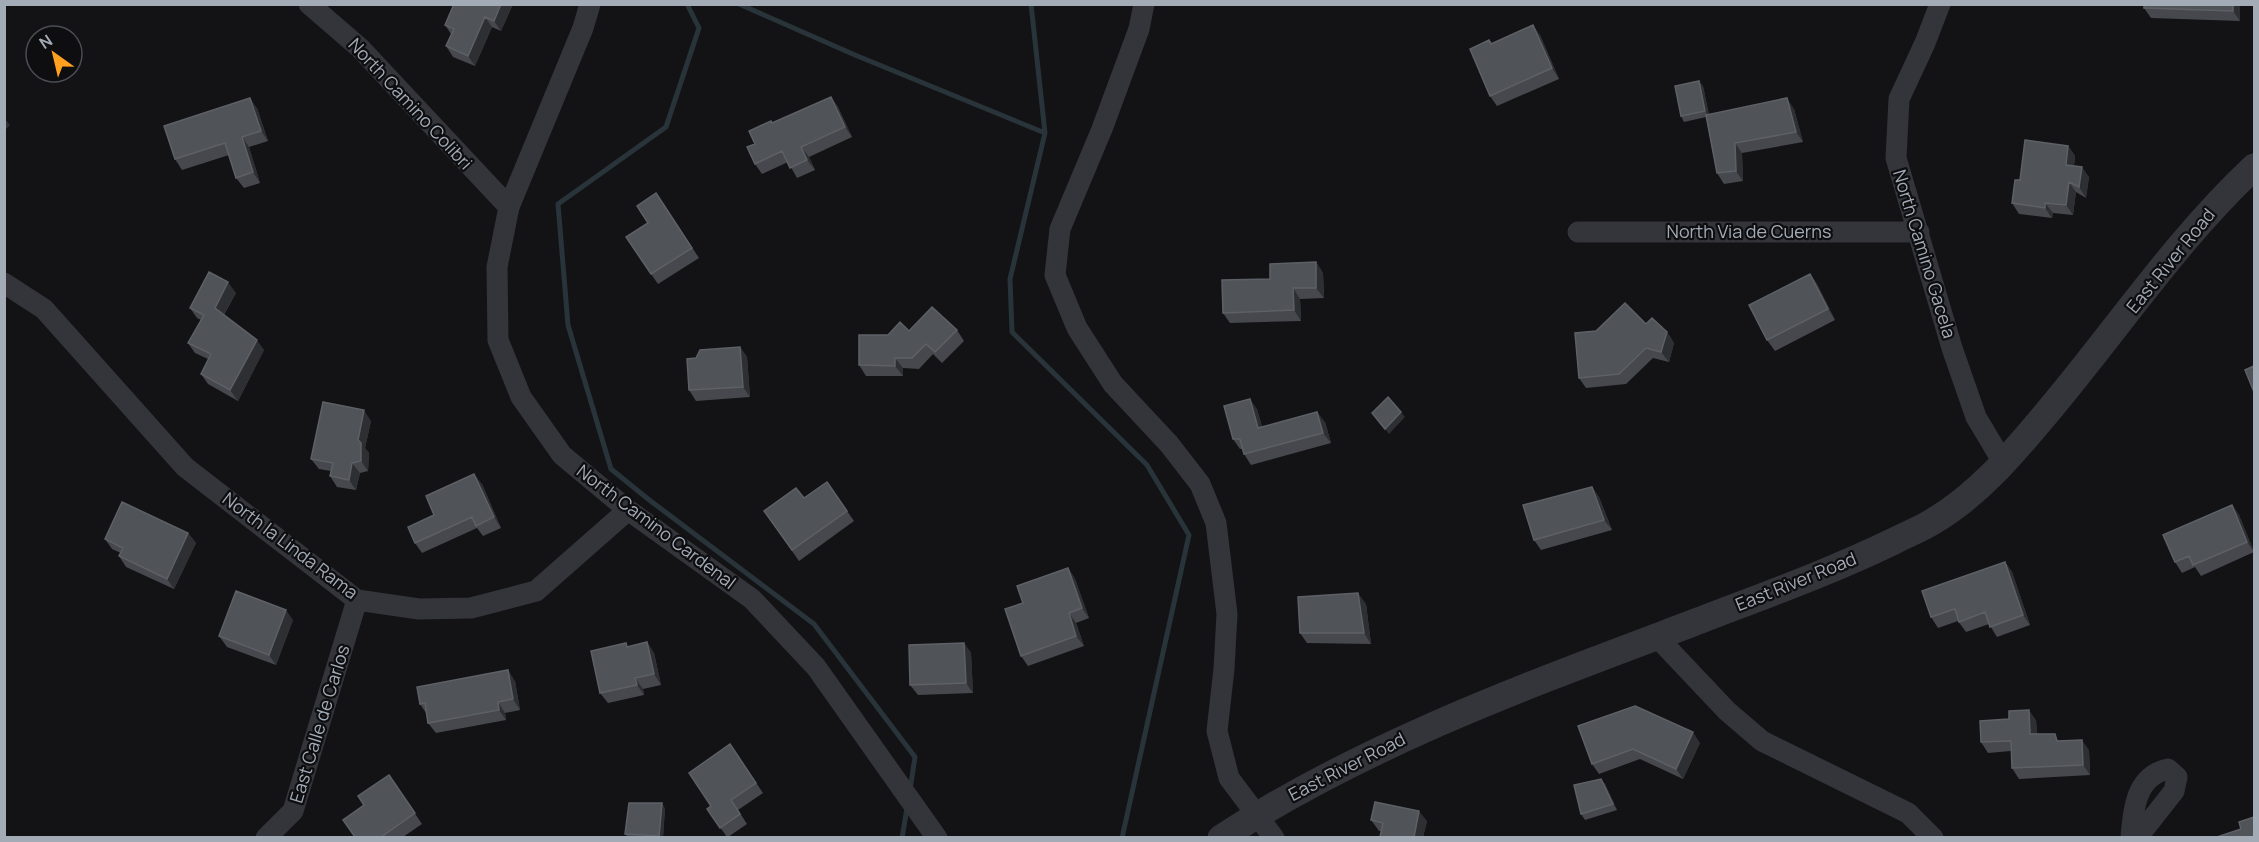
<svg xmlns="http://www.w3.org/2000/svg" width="2259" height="842" viewBox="0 0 2259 842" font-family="Manrope,sans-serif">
<rect width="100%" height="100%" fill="#131315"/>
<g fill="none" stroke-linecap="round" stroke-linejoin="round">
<path stroke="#28343a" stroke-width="5" d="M687 4 699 28 666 127 558 204 568 325 611 469 648 499 814 624 915 757 910 790
M739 4 855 55 1045 133 1010 279 1012 332 1147 465 1189 535 1122 838
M1031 4 1045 133
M902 838 907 808"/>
<path stroke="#34353b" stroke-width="21" d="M309 4 360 48 509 207
M590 4 583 28 509 207 497 267 498 340 521 397 562 455 628 510 752 599 816 667 937 838
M1144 4 1139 29 1102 129 1060 229 1055 275 1077 328 1113 384 1169 444 1200 484 1216 523 1227 614 1224 669 1217 731 1229 778 1274 838
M1940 4 1925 43 1899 99 1896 158 1952 348 1976 417 2004 464
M1578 232H1919
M4 283 44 309 185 467 357 600 419 609 471 608 536 591 628 510
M1657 637 1727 711 1762 741 1908 813 1933 838
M266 838 293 811 357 600
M2131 838C2133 809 2136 776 2168 769L2177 777 2174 791 2137 838"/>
<path stroke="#34353b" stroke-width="27" d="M1221 838C1367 743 1531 684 1693 623 1760 597 1828 573 1892 542 1905 535 1919 530 1932 522 1980 494 2015 451 2050 409 2118 328 2177 239 2254 167"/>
</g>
<path fill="#46484d" d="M513 4 501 31 492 27 475 66 453 57 446 46 451 34 445 25Z
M2240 4V21L2151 18 2144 8Z
M1540 35 1559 79 1497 106 1490 96 1489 40 1492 43Z
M1703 86 1709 115 1794 109 1803 142 1742 153 1743 181 1724 184 1717 173 1706 117 1684 122 1681 116Z
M831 97 838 107 852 137 809 157 815 170 797 178 788 162 762 174 755 164V144L772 123Z
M257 108 268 141 249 147 260 183 244 188 236 178 229 155 182 170 175 159Z
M2068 146 2075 156 2074 166 2089 177 2086 198 2076 192 2073 215 2053 213 2052 218 2019 214 2012 203 2020 180Z
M663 203 699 258 658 284 651 274 648 223Z
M1316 262 1323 273 1324 298 1300 299 1301 321 1230 323 1223 313Z
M1810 274 1817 284 1835 320 1775 351 1767 340Z
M236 293 224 315 264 350 238 401 208 384 201 374 208 359 195 353 188 343 201 320 197 318 190 308Z
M1646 324 1667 332 1674 343 1669 362 1653 358 1626 384 1586 388 1579 378 1596 331Z
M957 330 964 341 942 363 933 354 919 369 903 368V376H866L859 365 888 335 909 331Z
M740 347 747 357 750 397 696 401 689 390 696 358Z
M1257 409 1262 427 1325 422 1331 443 1251 465 1244 454 1242 449H1240L1233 439Z
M371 421 365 448 369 453 368 471 360 473 356 490 337 487 330 476 331 471 319 469 311 459Z
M827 482 854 521 799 561 764 511 804 498Z
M482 484 501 528 483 536 477 528 422 553 415 543 434 515Z
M1592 487 1599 497 1612 530 1541 550 1534 540Z
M2232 505 2239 515 2254 552 2201 576 2195 567 2182 573 2175 562Z
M188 533 196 543 174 589 126 567 119 556 121 553 112 549 105 539Z
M2005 562 2012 572 2030 625 1997 637 1989 624 1966 632 1958 621 1938 628 1931 617Z
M1068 568 1075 579 1089 618 1076 623 1084 646 1028 666 1021 656 1023 603Z
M1366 604 1371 644 1307 643 1300 633Z
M293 620 276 665 227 647 219 636Z
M647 642 654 653 661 685 643 689 644 695 608 703 600 693 629 647Z
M964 643 971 653 973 693 918 695 910 685Z
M515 681 520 710 505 713 506 720 436 733 428 723 426 713 420 704Z
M2036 720 2037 734 2089 750 2090 775 2019 779 2012 768 2011 751 1988 753 1981 742Z
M1578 726 1700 743 1683 779 1640 759 1599 774 1592 764Z
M730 744 763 793 738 810 747 824 728 837H727L707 809 711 806Z
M389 775 422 824 403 837H355L364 805Z
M1601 779 1605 784 1617 810 1585 820 1581 814Z
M662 803 665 809 663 837H628L625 834Z
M1371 820 1427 821 1423 837H1380L1381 831H1379Z"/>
<path fill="#2d2f32" d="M501 4H513L501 31 494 21Z
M2233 4H2240V21L2233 11Z
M485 17 492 27 475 66 468 56Z
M1533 25 1540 35 1559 79 1552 68Z
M1699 81 1703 86 1709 117 1705 111Z
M831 97 838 107 852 137 845 127Z
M250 98 257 108 268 141 261 131Z
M1787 98 1794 109 1803 142 1796 132Z
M4 118 10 125 4 131Z
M242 137 249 147 260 183 253 172Z
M1735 143 1742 153 1743 181 1736 171Z
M2068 146 2075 156 2073 175 2066 165Z
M801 147 809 157 815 170 807 160Z
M2082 167 2089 177 2086 198 2079 187Z
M2069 182 2076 192 2073 215 2066 205Z
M2045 203 2053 213 2052 218 2045 208Z
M1316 262 1323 273 1324 298 1316 288Z
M1810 274 1817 284 1835 320 1828 309Z
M228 282 236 293 222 318 215 308Z
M1293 288 1300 299 1301 321 1294 310Z
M1667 332 1674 343 1669 362 1661 352Z
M257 340 264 350 238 401 230 390Z
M740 347 747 357 750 397 743 387Z
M895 358 903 368V376L895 366Z
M1250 399 1257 409 1265 438 1258 428Z
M364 410 371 421 365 448 369 453 368 471 361 461 358 440Z
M1317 412 1325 422 1331 443 1323 433Z
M1401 412 1405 417 1389 434 1385 429Z
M352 463 360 473 356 490 349 480Z
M474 474 482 484 501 528 494 517Z
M1592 487 1599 497 1612 530 1604 520Z
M2232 505 2239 515 2254 552 2247 542Z
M188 533 196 543 174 589 167 579Z
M2005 562 2012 572 2030 625 2023 615Z
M1068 568 1075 579 1089 618 1082 608Z
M1358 593 1366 604 1371 644 1364 633Z
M286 610 293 620 276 665 269 655Z
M1069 613 1076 623 1084 646 1076 636Z
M647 642 654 653 661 685 654 674Z
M964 643 971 653 973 693 966 683Z
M508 670 515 681 520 710 513 699Z
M635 678 643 689 644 695 637 685Z
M498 702 505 713 506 720 499 710Z
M2029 710 2036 720 2038 744 2030 734Z
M1693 732 1700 743 1683 779 1676 769Z
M2082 740 2089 750 2090 775 2083 765Z
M1601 779 1605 784 1617 810 1613 804Z
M662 803 665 809 663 837H659V836Z
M1419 811 1427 821 1423 837H1414Z"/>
<path fill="#505358" stroke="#5d6167" stroke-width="1.5" d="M454 4H501L494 21 485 17 468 56 446 46 454 29 445 25Z
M2144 4H2233V11L2144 8Z
M1533 25 1552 68 1490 96 1470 49 1489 40 1491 44Z
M1699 81 1705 111 1681 116 1675 86Z
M831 97 845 127 801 147 807 160 790 168 782 151 755 164 747 147 755 144 749 131 771 121 772 123Z
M250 98 261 131 242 137 253 172 236 178 225 143 175 159 164 126Z
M1787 98 1796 132 1735 143 1736 171 1717 173 1706 115Z
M2025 140 2068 146 2066 165 2082 167 2079 187 2069 182 2066 205 2045 203V208L2012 203 2015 180H2020Z
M656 193 692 248 651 274 626 237 648 223 637 206Z
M1316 262V288H1293L1294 310 1223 313 1222 280 1270 279V264Z
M209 272 228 282 215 308 257 340 230 390 201 374 211 354 188 343 204 315 190 308Z
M1810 274 1828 309 1767 340 1749 305Z
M1625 303 1646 324 1652 318 1667 332 1661 352 1646 348 1619 374 1579 378 1575 333 1596 331Z
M932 307 957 330 935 352 926 344 912 358H895V366L859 365V335H888L900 322 909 331Z
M740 347 743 387 689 390 687 359 696 358 700 350Z
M2254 366V392L2245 370Z
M1388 397 1401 412 1385 429 1372 413Z
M1250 399 1258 428 1317 412 1323 433 1244 454 1240 439H1233L1224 406Z
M323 402 364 410 358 440 361 443V461L352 463 349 480 330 476 333 463 311 459Z
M474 474 494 517 476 526 472 517 415 543 408 527 434 515 426 496Z
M827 482 847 511 792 550 764 511 796 488 804 498Z
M1592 487 1604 520 1534 540 1523 505Z
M122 502 188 533 167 579 119 556 123 548 105 539Z
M2232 505 2247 542 2193 565 2189 556 2175 562 2163 535Z
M2005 562 2023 615 1990 627 1985 612 1959 622 1955 609 1931 617 1922 591Z
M1068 568 1082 608 1069 613 1076 636 1021 656 1005 609 1023 603 1017 586Z
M236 591 286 610 269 655 219 636Z
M1358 593 1364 633H1300L1298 597Z
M647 642 654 674 635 678 637 685 600 693 591 651 626 643 627 647Z
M964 643 966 683 910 685 909 645Z
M508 670 513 699 498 702 499 710 428 723 425 703 420 704 417 687Z
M1635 706 1693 732 1676 769 1633 749 1592 764 1578 726Z
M2029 710 2030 734H2055L2057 741 2082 740 2083 765 2012 768 2011 741 1981 742 1980 721 2009 719V711Z
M730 744 756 783 731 800 740 814 720 828 707 809 711 806 689 773Z
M389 775 415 813 381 837H355L343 820 364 805 358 796Z
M1601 779 1613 804 1581 814 1574 785Z
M1375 802 1419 811 1414 837H1380L1383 823 1371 820Z
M629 803H662L659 836 625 834Z
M2254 817V837H2217L2241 829 2239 822Z"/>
<g text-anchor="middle" stroke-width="4.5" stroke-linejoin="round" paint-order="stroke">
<g font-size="18" fill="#a3abb7" stroke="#0e0e10">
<text transform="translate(410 104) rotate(47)" y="6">North Camino Colibri</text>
<text x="1749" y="238">North Via de Cuerns</text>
<text transform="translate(1924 254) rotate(73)" y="6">North Camino Gacela</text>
<text transform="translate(2171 261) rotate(-51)" y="6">East River Road</text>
<text transform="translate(656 527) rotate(37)" y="6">North Camino Cardenal</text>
<text transform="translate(290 546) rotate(37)" y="6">North la Linda Rama</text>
<text transform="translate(1796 582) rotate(-22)" y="6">East River Road</text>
<text transform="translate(320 724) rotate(-73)" y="6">East Calle de Carlos</text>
<text transform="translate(1347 767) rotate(-27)" y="6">East River Road</text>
</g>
</g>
<rect width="2259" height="842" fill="none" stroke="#a3abb7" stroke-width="12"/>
<g transform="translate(54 54) rotate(326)"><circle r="28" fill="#0e0e10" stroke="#4a4d53" stroke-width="1.5"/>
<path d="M0-4.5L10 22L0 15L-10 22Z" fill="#ffa021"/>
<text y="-9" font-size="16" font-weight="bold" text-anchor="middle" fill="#a3abb7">N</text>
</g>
</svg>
